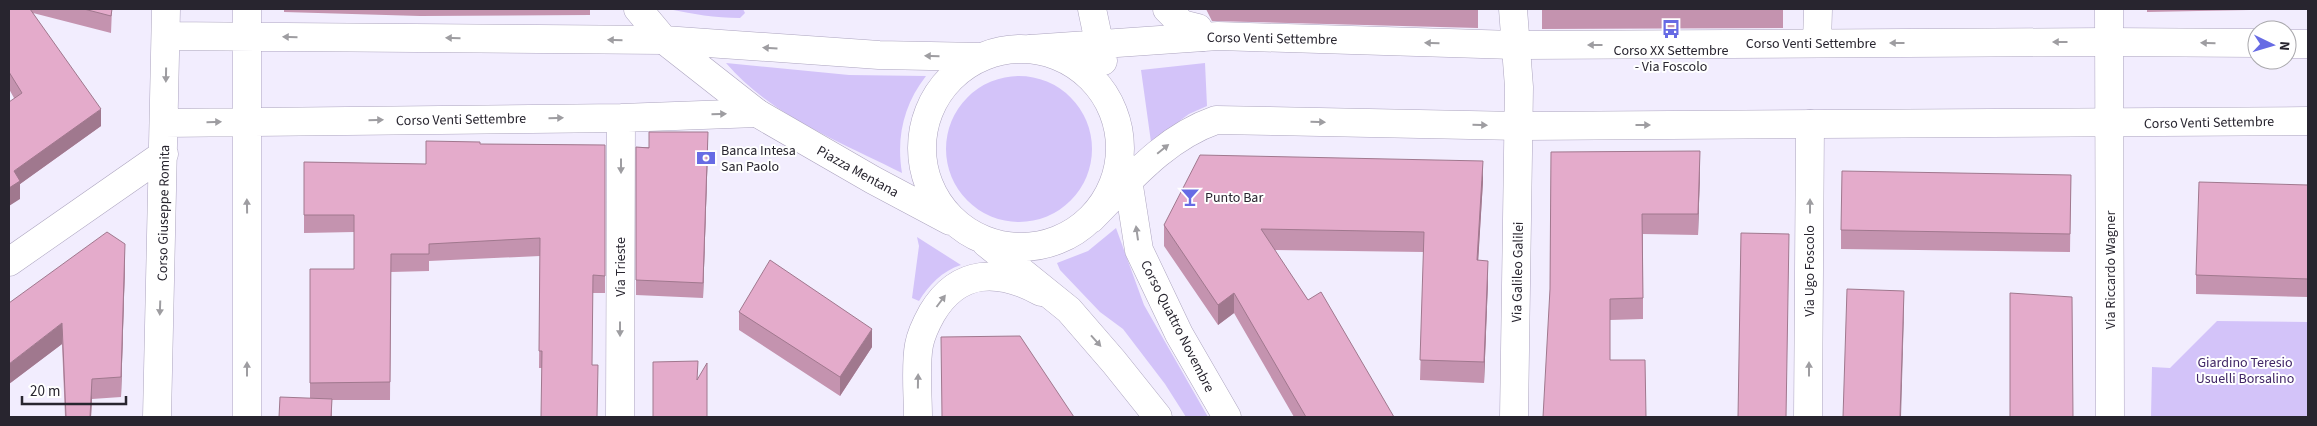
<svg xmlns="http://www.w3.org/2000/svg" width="2317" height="426" viewBox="0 0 2317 426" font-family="'Source Sans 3',sans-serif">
<rect width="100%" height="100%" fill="#f2edfe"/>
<path fill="#d3c3f9" d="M668 9H743L745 13 740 18C715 18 693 14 668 9Z
M726 63 849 75 926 76C904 104 896 137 902 173 841 142 770 115 726 63Z
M1205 63 1207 106 1189 114 1151 142 1141 70Z
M946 149a73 73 0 1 1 146 0a73 73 0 1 1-146 0Z
M1116 228 1144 305 1208 417H1186L1165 384 1123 329 1100 312 1060 270 1057 263 1088 251Z
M917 237 961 265C942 271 929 285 919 301L912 298 919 246Z
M2217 321 2308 322V417H2151L2152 367 2170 368Z"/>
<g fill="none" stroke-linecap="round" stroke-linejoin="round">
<g stroke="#aca4bf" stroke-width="29">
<path id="street" d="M247 9V417
M1167 9 1182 24 1198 28 1202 37
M1513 9 1519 87 1514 417
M2109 9 2110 417
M166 36 664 40
M1817 43 1818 9
M165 123 621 118 757 113
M9 262 164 154
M157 417 166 9
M620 417 621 118
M918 417C918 395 915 366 919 345 921 334 927 322 932 313 959 268 999 269 1041 292
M1808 417 1810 124"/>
</g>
<g stroke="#aca4bf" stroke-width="29">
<path id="secondary" d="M638 9 664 40 757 113 873 180 950 221
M1092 9 1103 61
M664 40 879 55 981 57
M2287 44H2308
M922 148a99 99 0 1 1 198 0a99 99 0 1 1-198 0Z
M1030 49 1218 36 1514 45 2108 42 2257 43
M1126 167 1139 250 1179 334 1227 417
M1091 219C1129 181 1164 138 1216 120L1519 126 2308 121
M986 243 1069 310 1114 362 1158 417"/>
</g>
<use href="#street" stroke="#fff" stroke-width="28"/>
<use href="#secondary" stroke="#fff" stroke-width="28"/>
</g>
<path fill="#c493af" d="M9 9H112L111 33 33 13 101 126 20 184V199L14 98 9 89Z
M284 9H590V15L420 16 284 12Z
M1206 9H1478V28L1212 21Z
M1542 9H1783V28L1542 29Z
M2147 9H2295L2147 12Z
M480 144 605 145V293H593L542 368H539L540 256 429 261V271L391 272 390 400H332V417L310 398V269H354V232L304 233V162L426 164Z
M636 147H708L703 298 636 295Z
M1551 152 1700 172 1698 235 1643 234V319L1610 320V360L1646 417 1550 289Z
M2071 175 2070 252 1841 249V230Z
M1483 181 1478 260 1488 281 1484 383 1420 380 1424 252 1274 250 1308 300 1394 417H1294L1234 313 1218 325 1164 246V225Z
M2308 185V297L2196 294V275Z
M125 264 121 397 92 399 91 417H65L62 344 9 384Z
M739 312 872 347 840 396 739 330Z"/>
<path fill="#a0788e" d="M101 109V126L20 184V199L9 206V188L14 171Z
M708 132V147L703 298V283Z
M1700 151V172L1698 235V214Z
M1483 161V181L1477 281V260Z
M125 244V264L121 397V377Z
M1488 261V281L1484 383V362Z
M1904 291V311L1901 417H1900Z
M1234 293V313L1218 325V305Z
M62 323V344L9 384V364Z
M872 329V347L840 396V377Z
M92 379V399L91 417H90Z"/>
<path fill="#e4abcb" stroke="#a0788e" d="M9 9H30L101 109 14 171 20 181 9 188V102L22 93 9 72Z
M84 9H112L111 16Z
M649 132H708L703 283 636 280V147L649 148Z
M426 141 480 142V144L605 145V276L593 275 592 365H598L597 417H541L542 351H539L540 238 429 244V254H391L390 382 310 383V269H354V215H304V162L426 164Z
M1700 151 1698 214H1642L1643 298 1610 299V360H1645L1646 417H1543L1550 289 1551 152Z
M1200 155 1483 161 1477 260 1488 261 1484 362 1420 360 1424 232 1261 229 1308 300 1321 292 1394 417H1306L1234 293 1218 305 1164 225Z
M1842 171 2071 175 2070 234 1841 230Z
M2199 182 2308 185V279L2196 275Z
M107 232 125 244 121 377 92 379 90 417H66L62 323 9 364V303Z
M1741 233 1789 234 1786 417H1738Z
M770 260 872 329 840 377 739 312Z
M1847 289 1904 291 1900 417H1843Z
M2010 293 2072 297 2073 417H2010Z
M1020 336 1074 417H942L941 337Z
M698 361 697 380 707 363V417H653V362Z
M280 397 332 399 331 417H279Z"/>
<defs><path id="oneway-solid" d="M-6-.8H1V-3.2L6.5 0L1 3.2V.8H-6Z" transform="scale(1.25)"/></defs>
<g fill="#9e9da1">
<use href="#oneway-solid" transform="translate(290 37) rotate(-179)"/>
<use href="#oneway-solid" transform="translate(453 38) rotate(-179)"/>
<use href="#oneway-solid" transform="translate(615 40) rotate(-179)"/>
<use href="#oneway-solid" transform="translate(2060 42) rotate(180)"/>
<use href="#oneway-solid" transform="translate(1432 43) rotate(-178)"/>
<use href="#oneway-solid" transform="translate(1897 43) rotate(180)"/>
<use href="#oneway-solid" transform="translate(2208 43) rotate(-179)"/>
<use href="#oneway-solid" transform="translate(1595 45) rotate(180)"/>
<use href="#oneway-solid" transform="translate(770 48) rotate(-176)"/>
<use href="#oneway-solid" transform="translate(932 56) rotate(-179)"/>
<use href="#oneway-solid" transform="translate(166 75) rotate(91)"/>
<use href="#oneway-solid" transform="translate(719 114) rotate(-2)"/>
<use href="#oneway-solid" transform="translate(556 118) rotate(-1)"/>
<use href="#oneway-solid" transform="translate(376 120) rotate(-1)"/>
<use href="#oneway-solid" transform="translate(214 122) rotate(-1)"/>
<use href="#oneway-solid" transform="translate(1318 122) rotate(1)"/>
<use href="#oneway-solid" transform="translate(1480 125) rotate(1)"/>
<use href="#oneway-solid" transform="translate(1643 125)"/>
<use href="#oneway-solid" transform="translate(1163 149) rotate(-39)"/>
<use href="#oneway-solid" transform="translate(621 166) rotate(90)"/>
<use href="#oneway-solid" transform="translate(247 206) rotate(-91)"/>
<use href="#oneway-solid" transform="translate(1810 206) rotate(-90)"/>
<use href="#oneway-solid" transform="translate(1137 233) rotate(-98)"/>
<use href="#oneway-solid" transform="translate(941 301) rotate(-53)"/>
<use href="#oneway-solid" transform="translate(160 308) rotate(92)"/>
<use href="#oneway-solid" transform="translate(620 329) rotate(90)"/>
<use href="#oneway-solid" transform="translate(1096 341) rotate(48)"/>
<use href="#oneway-solid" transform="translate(247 369) rotate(-90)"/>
<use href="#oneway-solid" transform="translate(1809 369) rotate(-90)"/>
<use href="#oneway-solid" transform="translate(918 381) rotate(-89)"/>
</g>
<defs>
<g id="bus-bare" transform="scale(1.5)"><path d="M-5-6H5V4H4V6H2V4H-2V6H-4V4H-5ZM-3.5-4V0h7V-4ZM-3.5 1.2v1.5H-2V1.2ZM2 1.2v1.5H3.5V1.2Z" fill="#676be4" stroke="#fff" stroke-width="2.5" paint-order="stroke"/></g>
<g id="bank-bare" transform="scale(1.5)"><path d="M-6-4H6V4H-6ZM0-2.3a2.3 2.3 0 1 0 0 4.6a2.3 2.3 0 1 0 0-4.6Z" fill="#676be4" stroke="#fff" stroke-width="2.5" paint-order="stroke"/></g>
<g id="bar-bare" transform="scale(1.5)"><path d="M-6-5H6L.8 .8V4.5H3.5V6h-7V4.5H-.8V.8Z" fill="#676be4" stroke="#fff" stroke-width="2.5" paint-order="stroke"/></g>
</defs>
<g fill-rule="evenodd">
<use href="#bus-bare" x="1671" y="29"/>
<use href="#bank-bare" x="706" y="158"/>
<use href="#bar-bare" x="1190" y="197"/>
</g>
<g text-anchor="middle" stroke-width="4" stroke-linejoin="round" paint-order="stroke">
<g font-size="14" fill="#28252f" stroke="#fff">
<text transform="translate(1272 38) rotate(1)" y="5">Corso Venti Settembre</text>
<text x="1811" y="48">Corso Venti Settembre</text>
<text transform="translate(461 119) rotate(-1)" y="5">Corso Venti Settembre</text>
<text transform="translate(2209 122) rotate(-1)" y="5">Corso Venti Settembre</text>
<text transform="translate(858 171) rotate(29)" y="5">Piazza Mentana</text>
<text transform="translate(163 213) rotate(-89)" y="5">Corso Giuseppe Romita</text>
<text transform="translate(620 267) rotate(-90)" y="5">Via Trieste</text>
<text transform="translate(2110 270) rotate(-90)" y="5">Via Riccardo Wagner</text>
<text transform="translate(1809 271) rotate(-90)" y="5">Via Ugo Foscolo</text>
<text transform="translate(1517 272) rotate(-89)" y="5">Via Galileo Galilei</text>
<text transform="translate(1178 326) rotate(63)" y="5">Corso Quattro Novembre</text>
</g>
<g font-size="14" fill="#28252f" stroke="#fff" text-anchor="start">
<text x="1671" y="55" text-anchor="middle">Corso XX Settembre<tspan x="1671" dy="16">- Via Foscolo</tspan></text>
<text x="721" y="155">Banca Intesa<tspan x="721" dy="16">San Paolo</tspan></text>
<text x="1205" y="202">Punto Bar</text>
</g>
<g font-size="14" fill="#402666" stroke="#fff">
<text x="2245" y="367">Giardino Teresio<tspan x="2245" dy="16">Usuelli Borsalino</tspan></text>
</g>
</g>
<rect width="2317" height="426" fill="none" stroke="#28252f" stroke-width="20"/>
<g transform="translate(2272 45) rotate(95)"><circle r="24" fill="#ffffff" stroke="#a9a8ac"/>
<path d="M0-4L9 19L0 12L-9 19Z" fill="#676be4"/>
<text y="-8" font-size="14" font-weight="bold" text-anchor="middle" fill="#28252f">N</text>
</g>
<path d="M22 396v8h104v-8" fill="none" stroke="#28252f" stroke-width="2.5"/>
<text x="30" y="396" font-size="15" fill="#28252f" stroke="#ffffff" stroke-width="4" paint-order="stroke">20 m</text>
</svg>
